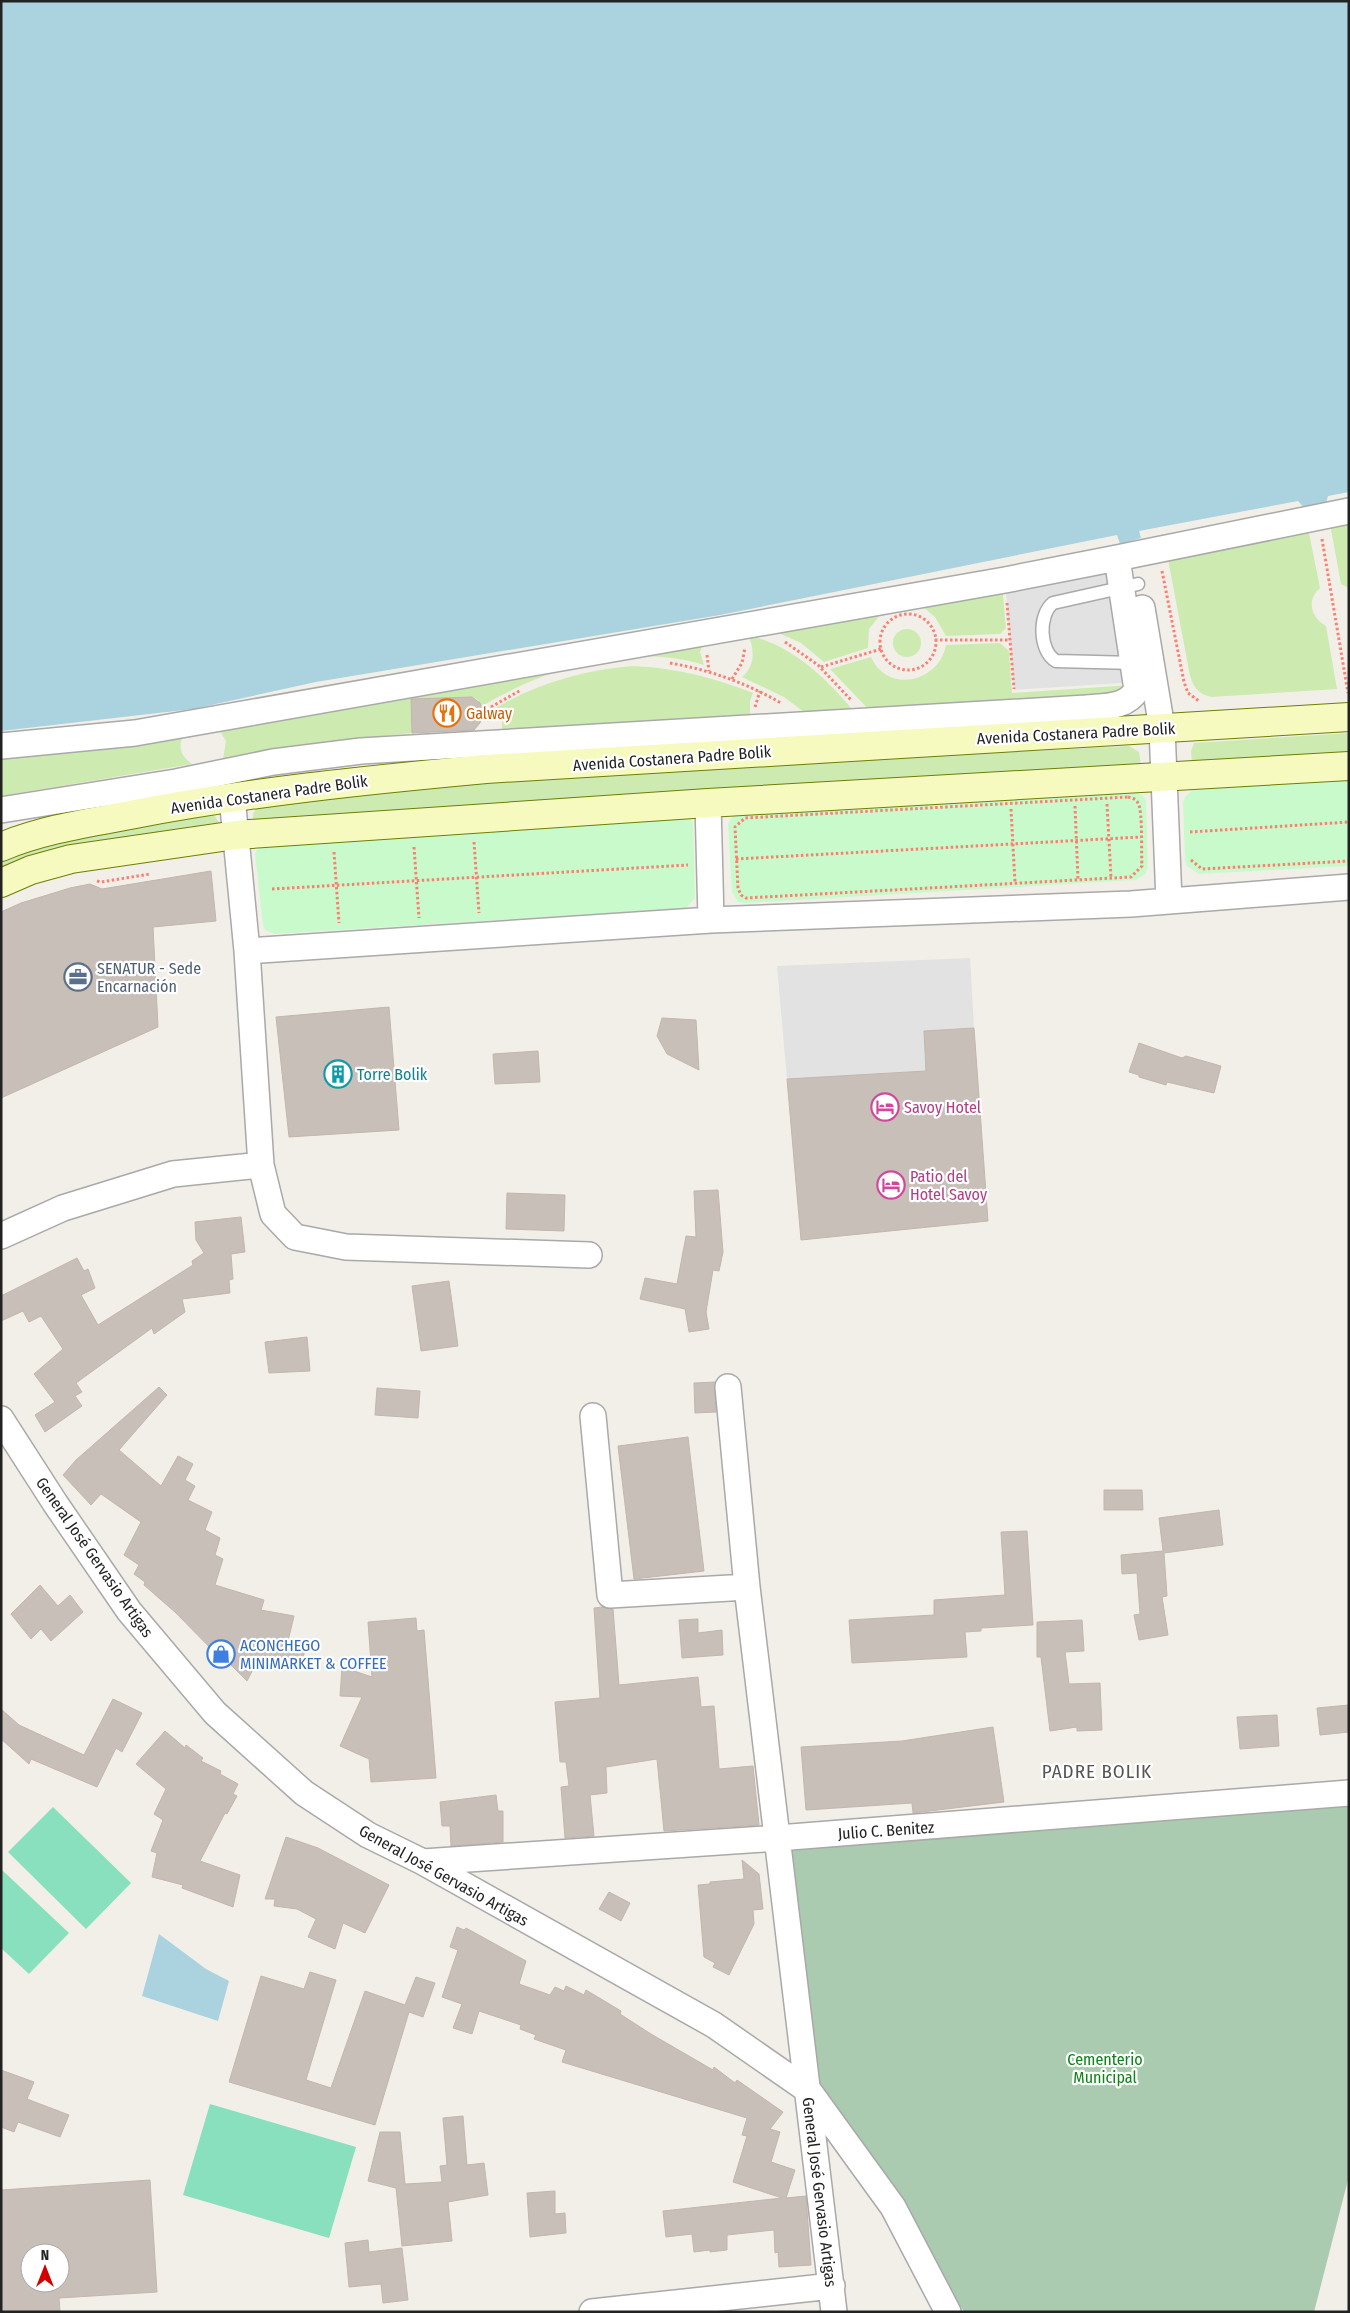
<svg xmlns="http://www.w3.org/2000/svg" width="1350" height="2313" viewBox="0 0 1350 2313" font-family="'Fira Sans Condensed',sans-serif">
<rect width="100%" height="100%" fill="#f2efe9"/>
<path fill="#cdebb0" d="M1349 520V588L1341 584 1330 524Z
M1308 528 1320 588C1306 600 1311 618 1326 626L1337 689 1211 697C1199 694 1194 688 1190 676L1167 554Z
M1002 584 1006 628 1000 634 946 636 935 617 923 607Z
M884 610 869 629 868 648 824 662 801 643 763 626Z
M893 643a14 14 0 1 1 28 0a14 14 0 1 1-28 0Z
M748 635C793 646 824 676 853 710L804 712 784 697 742 677C755 666 755 650 748 635Z
M703 643 700 652 704 665C628 642 547 668 482 706L477 699 472 697 412 733 311 744 223 759 226 741 218 728Z
M1000 643 1009 651 1012 693 1132 685 1130 693 873 714 830 669 871 657C887 694 939 683 946 645Z
M632 666C677 668 711 677 753 693L750 701V716L502 732V722L496 708C537 683 585 670 632 666Z
M1349 733V755L1192 764 1191 751 1194 743Z
M184 734C177 747 181 756 192 764L1 796V754Z
M1129 746 1139 752 1141 765 253 821V814L257 807 408 788 932 756Z
M214 815 220 824 1 874V857L121 827Z"/>
<path fill="#aacbaf" d="M1349 1806V2176L1314 2312H964L818 2083 790 1848Z"/>
<path fill="#c8facc" d="M1349 779V866L1199 874 1187 866 1185 860 1183 802 1185 797 1193 790Z
M1134 792 1142 795 1146 800 1148 868 1145 874 1136 880 745 903 738 902 732 892 728 824 733 816 738 813Z
M689 818 693 823 695 898 686 908 275 934 265 930 263 925 255 853 261 844Z"/>
<path fill="#88e0be" d="M53 1807 131 1883 86 1929 8 1852Z
M1 1869 69 1933 29 1974 1 1948Z
M210 2104 356 2147 329 2238 183 2195Z"/>
<path fill="#e2e2e2" d="M1117 558 1136 682 1014 690 1005 580Z
M970 958 974 1028 924 1031 926 1071 787 1079 777 966Z"/>
<path fill="#aad3df" d="M1 1H1349V492L1328 496 1325 507 1306 510 1298 501 1139 531 1141 538 1120 544 1117 535 720 615 316 682 193 709 1 731Z
M159 1934 206 1969 229 1981 218 2021 142 1996Z"/>
<path fill="#c7bfb8" stroke="#c4b6ab" fill-rule="evenodd" d="M472 697 480 703 483 710 480 723 474 730 412 733 411 699Z
M211 871 216 921 153 927 158 1027 1 1098V912L21 903 70 888 90 884 102 889Z
M389 1007 399 1130 289 1137 276 1017Z
M662 1018 696 1020 699 1070 667 1054 657 1036Z
M974 1028 988 1221 801 1240 787 1079 926 1071 924 1031Z
M1139 1043 1182 1058 1186 1056 1221 1066 1214 1093 1167 1082 1166 1085 1139 1077V1075L1129 1072Z
M538 1051 540 1082 495 1084 493 1054Z
M718 1190 723 1252 719 1271 713 1270 706 1312 709 1329 689 1332 685 1309 640 1299 645 1278 677 1284 686 1236 696 1237 694 1191Z
M507 1193 565 1195 564 1231 506 1229Z
M241 1217 245 1252 231 1254 233 1279 229 1280 230 1293 182 1299 185 1312 154 1334 152 1328 76 1383 82 1392 75 1396 82 1406 45 1432 35 1415 55 1402 34 1374 63 1349 41 1316 29 1322 23 1311 1 1321V1296L77 1258 84 1271 88 1269 95 1288 81 1295 98 1325 193 1265 192 1261 204 1253 196 1240 195 1222Z
M449 1281 458 1346 421 1351 412 1286Z
M307 1337 310 1371 269 1373 265 1342Z
M715 1382 716 1412 695 1413 694 1383Z
M159 1387 167 1395 119 1450 161 1486 178 1456 193 1464 185 1480 195 1486 188 1500 212 1512 205 1530 220 1538 215 1555 223 1559 215 1585 264 1600 261 1610 294 1616 288 1641 305 1645 302 1670 258 1660 247 1681 225 1659 224 1662 176 1613 144 1585 145 1582 134 1574 139 1565 124 1555 141 1522 101 1494 91 1505 63 1475 76 1460Z
M377 1388 420 1391 418 1418 375 1415Z
M688 1437 704 1571 634 1579 618 1446Z
M1104 1490H1142L1143 1510H1104Z
M1219 1510 1223 1545 1164 1553 1167 1596 1162 1597 1168 1635 1139 1640 1134 1615 1140 1614 1137 1573 1122 1574 1121 1555 1163 1551 1159 1518Z
M1027 1531 1033 1625 981 1628V1631L965 1632 967 1657 852 1663 849 1620 934 1615V1600L1005 1595 1001 1532Z
M40 1585 58 1606 70 1595 83 1612 51 1641 41 1629 31 1639 11 1614Z
M602 1607 613 1609 619 1685 698 1677 701 1707 714 1706 719 1769 753 1766 759 1825 664 1831 657 1759 606 1767 607 1793 590 1795 594 1836 565 1838 561 1787 569 1786 566 1762H560L555 1702 600 1698 594 1608Z
M416 1618 417 1631 424 1630 436 1778 371 1782 369 1759 340 1746 362 1697 340 1696 342 1667 372 1677 368 1622Z
M698 1619V1633L722 1630 723 1655 682 1658 679 1620Z
M1082 1620 1084 1651 1065 1652 1069 1684 1100 1683 1102 1730 1077 1731V1727L1050 1731 1041 1657H1037V1622Z
M113 1699 142 1713 122 1752 116 1748 97 1787 31 1759 29 1764 1 1739V1709L19 1725 84 1755Z
M1349 1705V1732L1320 1735 1317 1708Z
M1277 1715 1279 1746 1240 1749 1237 1717Z
M993 1727 1004 1802 913 1813 912 1803 806 1810 801 1747 902 1741Z
M165 1731 185 1748 186 1745 203 1758 201 1761 221 1771 220 1774 238 1784 233 1794 237 1796 227 1814 225 1813 200 1861 240 1875 233 1907 182 1888 183 1885 152 1877 157 1853 151 1851 163 1820 154 1814 166 1789 136 1764Z
M496 1795 498 1811H503V1842L451 1846 450 1826H442L440 1802Z
M286 1837 318 1848 389 1885 365 1933 343 1923 335 1949 308 1937 316 1919 297 1909 274 1906 275 1899H265Z
M742 1860 759 1874 763 1909 753 1910 754 1924 729 1975 713 1967 715 1963 704 1957 698 1885 710 1884V1882L744 1879Z
M609 1892 630 1903 621 1921 599 1909Z
M457 1927 464 1930 466 1928 526 1961 519 1984 550 1995 555 1987 564 1991 566 1986 584 1995 586 1990 621 2011 620 2014 651 2034 713 2070 714 2067 735 2083 737 2080 783 2112 770 2129 780 2132 771 2162 795 2170 786 2198 806 2196 811 2265 779 2267 778 2252 775 2253 774 2230 727 2235V2250L710 2252V2250L694 2252 692 2234 666 2237 663 2211 782 2198 733 2182 747 2136 742 2135 747 2118 562 2062 566 2050 534 2039 536 2035 520 2029 521 2025 479 2011 472 2034 453 2028 462 2004 442 1997 458 1950 450 1947Z
M310 1972 336 1980 306 2080 331 2088 365 1991 405 2005 416 1977 435 1983 423 2017 409 2012 375 2125 229 2082 261 1976 304 1989Z
M1 2070 34 2082 27 2099 69 2115 60 2137 18 2122 14 2132 1 2127Z
M463 2116 467 2165 484 2163 488 2195 448 2202 452 2241 402 2246 396 2188 368 2181 380 2132H400L405 2184 442 2182 440 2166 447 2165 443 2118Z
M150 2180 157 2292 59 2298 60 2312H1V2190ZM30 2253H60V2283H30Z
M555 2191V2214L565 2213 566 2233 530 2237 527 2193Z
M368 2240 369 2252 402 2248 408 2300 383 2303 381 2284 349 2287 345 2243Z"/>
<g fill="none" stroke-linecap="round" stroke-linejoin="round">
<g stroke="#a9a9a9" stroke-width="15">
<path id="lane" d="M1135 663 1056 661C1039 651 1038 615 1053 603L1138 584"/>
</g>
<g stroke="#a9a9a9" stroke-width="28">
<path id="street" d="M1117 558 1349 511
M1142 608 1162 728 1169 901
M1 746 135 733 1005 580 1117 558 1137 690C1126 708 1105 706 1086 708L361 751 273 762 176 782 1 810
M232 797 247 951 261 1165 273 1214 295 1237 346 1247 589 1255
M708 803 711 920
M247 951 711 920 1131 904 1349 887
M1 1236 63 1208 173 1174 261 1165
M728 1387 747 1587 834 2312
M593 1416 610 1595 747 1587
M1 1419 55 1503 129 1611 215 1713 304 1793 368 1835 423 1862 714 2025 809 2091 893 2207 948 2312
M423 1862 778 1838 1349 1793
M592 2312 832 2286"/>
</g>
<g stroke="#707d05" stroke-width="30">
<path id="secondary" d="M1 847C41 830 87 823 130 815 248 792 367 780 486 769L1349 717
M1 883 31 870 71 859 236 835 708 803 1349 766"/>
</g>
<path stroke="#fa8072" stroke-width="3" stroke-dasharray="2.5 2.5" stroke-linecap="butt" d="M1322 539 1348 693
M1162 571 1184 682 1188 693 1199 701
M1007 603 1014 689
M880 642a28 28 0 1 1 56 0a28 28 0 1 1-56 0Z
M935 640H1010
M785 642 818 665 851 700
M707 655 709 671
M670 663C710 670 746 683 781 703
M821 667 881 649
M732 679 742 663 745 648
M491 707 521 690
M755 707 760 691
M487 721 491 707 496 720
M1128 797C1132 798 1136 799 1138 803 1143 811 1141 854 1142 866L1131 877 746 898 741 895 738 888 735 827 745 818Z
M1107 804 1111 878
M1075 806 1078 879
M1011 809 1015 883
M1190 832 1349 822
M474 842 479 913
M414 847 419 918
M334 852 339 923
M736 859 1141 837
M1191 860 1202 869 1349 861
M97 881 101 882 150 874
M272 889 688 865"/>
<use href="#lane" stroke="#fff" stroke-width="12"/>
<use href="#street" stroke="#fff" stroke-width="25"/>
<use href="#secondary" stroke="#f7fabf" stroke-width="28"/>
</g>
<defs>
<g id="restaurant-ring" transform="scale(1.4375)"><circle r="9.5" fill="#fff" stroke="#e8710a" stroke-width="1.5"/><path d="M-5-6h1v4h1v-4h1v4h1v-4h1v5L-1.5 .5V6h-2V.5L-5-1ZM5-6V6H3V1.5H1.5Q1.5-4 5-6Z" fill="#e8710a"/></g>
<g id="office-ring" transform="scale(1.4375)"><circle r="9.5" fill="#fff" stroke="#5c6f8a" stroke-width="1.5"/><path d="M-6-3h4V-5.5h4V-3h4V5H-6ZM-1-4.5V-3h2v-1.5ZM-6 0V1H6V0Z" fill="#5c6f8a"/></g>
<g id="building-ring" transform="scale(1.4375)"><circle r="9.5" fill="#fff" stroke="#0f9aa8" stroke-width="1.5"/><path d="M-4-6H4V6H1V3H-1V6H-4ZM-2.5-4.3h1.7v1.8h-1.7ZM.8-4.3h1.7v1.8H.8ZM-2.5-1h1.7V.8h-1.7ZM.8-1h1.7V.8H.8Z" fill="#0f9aa8"/></g>
<g id="hotel-ring" transform="scale(1.4375)"><circle r="9.5" fill="#fff" stroke="#d1479c" stroke-width="1.5"/><path d="M-6-4.5h1.5V1H6V5H4.5V3h-9V5H-6ZM-4 0a1.8 1.8 0 1 1 3.6 0ZM.5 0V-2.5h3Q6-2.5 6 0Z" fill="#d1479c"/></g>
<g id="shop-ring" transform="scale(1.4375)"><circle r="9.5" fill="#fff" stroke="#3f7fe0" stroke-width="1.5"/><path d="M-5-2.5h2.3a2.7 3.5 0 0 1 5.4 0H5L5.5 6h-11ZM-1.5-2.5h3a1.5 2.3 0 0 0-3 0Z" fill="#3f7fe0"/></g>
</defs>
<g fill-rule="evenodd">
<use href="#restaurant-ring" x="447" y="713"/>
<use href="#office-ring" x="78" y="977"/>
<use href="#building-ring" x="338" y="1074"/>
<use href="#hotel-ring" x="885" y="1107"/>
<use href="#hotel-ring" x="891" y="1185"/>
<use href="#shop-ring" x="221" y="1654"/>
</g>
<g text-anchor="middle" stroke-width="4.5" stroke-linejoin="round" paint-order="stroke">
<g font-size="16" fill="#c56008" stroke="#fff" text-anchor="start">
<text x="466" y="719">Galway</text>
</g>
<g font-size="16" fill="#222" stroke="#fff">
<text transform="translate(1076 733) rotate(-3)" y="6">Avenida Costanera Padre Bolik</text>
<text transform="translate(672 758) rotate(-4)" y="6">Avenida Costanera Padre Bolik</text>
<text transform="translate(269 794) rotate(-8)" y="6">Avenida Costanera Padre Bolik</text>
<text transform="translate(95 1557) rotate(55)" y="6">General José Gervasio Artigas</text>
<text transform="translate(886 1830) rotate(-4)" y="6">Julio C. Benitez</text>
<text transform="translate(444 1875) rotate(29)" y="6">General José Gervasio Artigas</text>
<text transform="translate(820 2192) rotate(83)" y="6">General José Gervasio Artigas</text>
</g>
<g font-size="16" fill="#4e5e75" stroke="#fff" text-anchor="start">
<text x="97" y="974">SENATUR - Sede<tspan x="97" dy="18">Encarnación</tspan></text>
</g>
<g font-size="16" fill="#0d838f" stroke="#fff" text-anchor="start">
<text x="357" y="1080">Torre Bolik</text>
</g>
<g font-size="16" fill="#b23c85" stroke="#fff" text-anchor="start">
<text x="904" y="1113">Savoy Hotel</text>
<text x="910" y="1182">Patio del<tspan x="910" dy="18">Hotel Savoy</tspan></text>
</g>
<g font-size="16" fill="#366cbe" stroke="#fff" text-anchor="start">
<text x="240" y="1651">ACONCHEGO<tspan x="240" dy="18">MINIMARKET &amp; COFFEE</tspan></text>
</g>
<g font-size="16" fill="#0c8416" stroke="#fff">
<text x="1105" y="2065">Cementerio<tspan x="1105" dy="18">Municipal</tspan></text>
</g>
<g font-size="19" letter-spacing="1" fill="#555" stroke="#fff">
<text x="1097" y="1778">PADRE BOLIK</text>
</g>
</g>
<rect width="1350" height="2313" fill="none" stroke="#222222" stroke-width="5"/>
<g transform="translate(45 2268)"><circle r="24" fill="#ffffff" stroke="#a7a7a7"/>
<path d="M0-4L9 19L0 12L-9 19Z" fill="#d40000"/>
<text y="-8" font-size="14" font-weight="bold" text-anchor="middle" fill="#222222">N</text>
</g>
</svg>
